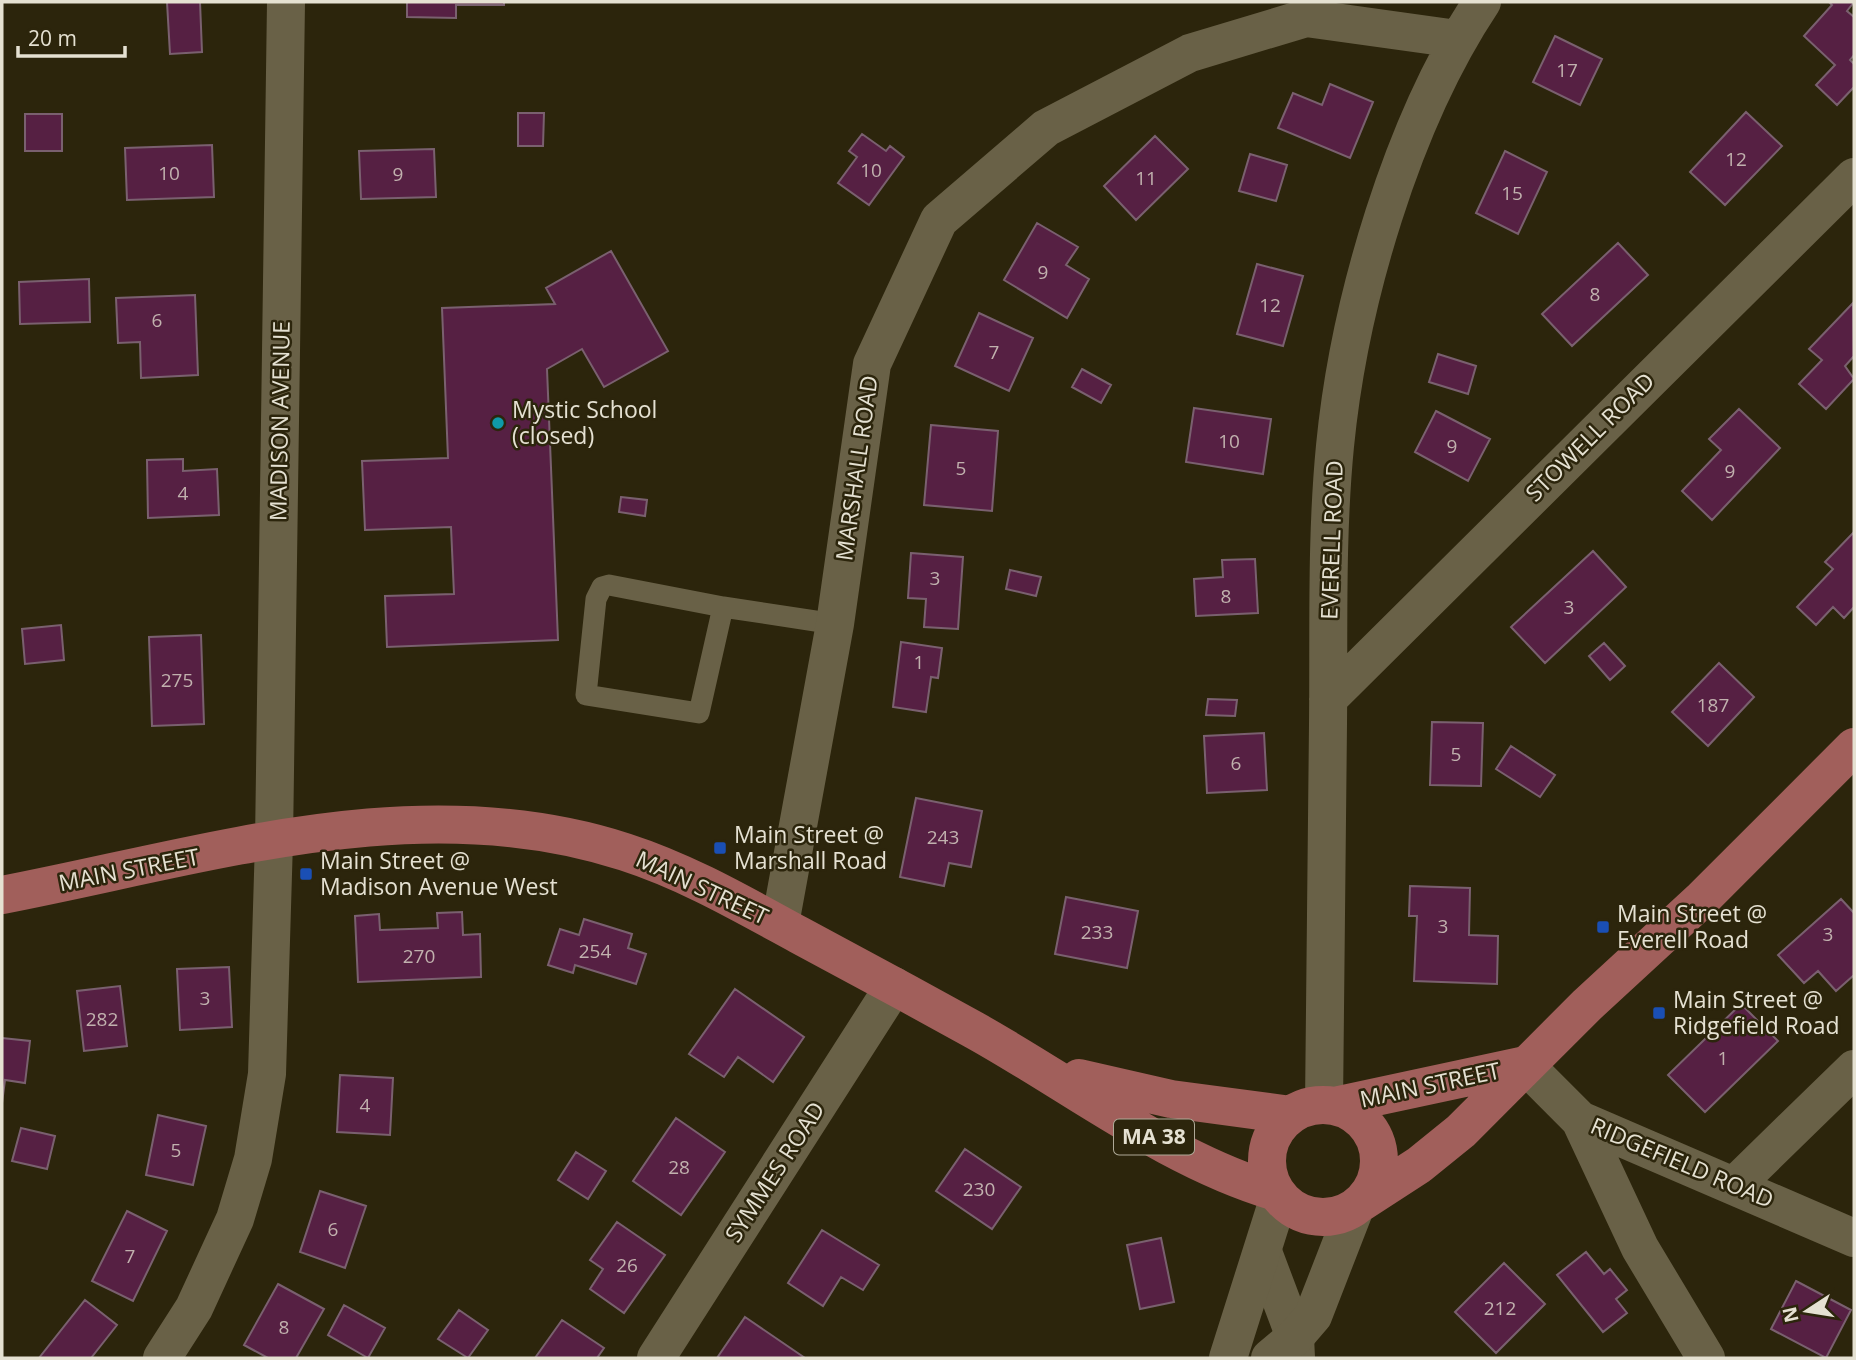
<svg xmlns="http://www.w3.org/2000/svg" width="1856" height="1360" viewBox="0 0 1856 1360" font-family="'Open Sans',sans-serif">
<rect width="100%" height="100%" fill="#2c250c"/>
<path fill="#562043" stroke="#7a606f" stroke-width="2" d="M167 2H200L202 52 170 54Z
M407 2H504V5H456V18L407 17Z
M1829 2H1854L1847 11 1854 17V55L1850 60 1854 64V87L1837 105 1816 85 1835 65 1804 36 1832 5Z
M1555 36 1602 59 1580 105 1533 82Z
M1330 84 1373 102 1350 158 1278 128 1293 93 1322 105Z
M1746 112 1782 146 1725 205 1690 172Z
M518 113H544L543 146H518Z
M25 114H62V151H25Z
M862 134 886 151 890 146 904 157 869 205 838 183 857 157 849 151Z
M1155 136 1188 169 1136 220 1104 186Z
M212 145 214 197 127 200 125 148Z
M434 149 436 197 361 199 359 151Z
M1505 151 1547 172 1518 234 1476 213Z
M1250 154 1287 165 1276 201 1239 191Z
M1037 223 1078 247 1066 265 1089 279 1067 318 1004 280Z
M1618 243 1648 275 1572 346 1542 314Z
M611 251 668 351 604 387 582 349 547 369 558 640 387 647 385 596 454 594 451 527 365 530 362 461 448 458 442 308 555 304 546 288Z
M1257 264 1303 276 1283 346 1237 334Z
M89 279 90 322 20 324 19 282Z
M195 295 198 375 141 378 140 342 118 343 116 298Z
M1853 303 1854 356 1845 366 1854 379 1826 409 1799 384 1822 360 1809 349Z
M979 313 1033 338 1009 391 955 366Z
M1438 354 1476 366 1468 394 1429 382Z
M1082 369 1111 385 1101 403 1072 387Z
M1194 408 1271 419 1263 474 1186 462Z
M1739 409 1780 448 1712 520 1682 491 1721 450 1709 439Z
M1436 411 1490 439 1468 481 1415 452Z
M931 425 998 431 992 511 924 505Z
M183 459V471L217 469 219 515 148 518 147 460Z
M621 497 647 500 645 516 619 512Z
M1854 532V607L1844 618 1833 607 1816 625 1797 607 1833 569 1825 562Z
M1593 551 1626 587 1545 663 1511 627Z
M911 553 963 557 958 629 924 627 926 599 908 598Z
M1255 559 1258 613 1196 616 1194 579 1223 577 1222 560Z
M1010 570 1041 577 1036 596 1006 589Z
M61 625 64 660 25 664 22 629Z
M201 635 204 724 152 726 149 637Z
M901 642 942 648 938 678 931 677 926 712 893 707Z
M1604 643 1625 666 1610 680 1589 656Z
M1719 663 1754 697 1708 746 1672 712Z
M1208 699 1237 700 1235 716 1206 715Z
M1432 722 1483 723 1481 786 1430 785Z
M1264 733 1267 790 1207 793 1204 736Z
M1511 746 1555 775 1540 797 1496 769Z
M916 798 982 811 971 867 949 863 944 886 900 877Z
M1410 886 1470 888 1469 935 1498 936 1497 984 1414 981 1417 916H1409Z
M1066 897 1138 911 1127 968 1055 954Z
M1841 899 1854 913V975L1836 991 1818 971 1804 983 1778 955Z
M462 912 463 935 480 934 481 977 358 982 355 916 379 914 380 930 438 928 437 913Z
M584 919 632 934 628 948 646 954 636 984 575 965 573 973 548 965 560 929 579 935Z
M229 967 232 1027 180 1030 177 969Z
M120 986 127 1046 84 1051 77 991Z
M735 989 804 1037 773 1082 738 1057 724 1077 689 1054Z
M1741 1004 1778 1041 1705 1112 1668 1075Z
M2 1038 30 1041 25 1083 5 1080 2 1103Z
M340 1075 393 1078 390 1135 337 1132Z
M158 1115 206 1126 193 1185 146 1175Z
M676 1118 725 1152 681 1215 633 1181Z
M21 1128 55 1136 47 1169 12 1161Z
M965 1149 1021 1187 992 1229 936 1191Z
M576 1152 606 1171 588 1199 558 1180Z
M320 1191 366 1206 345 1268 300 1252Z
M127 1211 167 1231 133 1301 92 1281Z
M617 1222 665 1255 624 1313 590 1289 603 1269 590 1260Z
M822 1230 879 1265 863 1290 841 1277 823 1306 788 1283Z
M1161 1238 1174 1302 1140 1309 1127 1245Z
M1586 1252 1604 1274 1610 1269 1627 1290 1616 1299 1627 1313 1603 1332 1557 1275Z
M1504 1263 1545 1304 1496 1353 1455 1312Z
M1796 1281 1851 1310 1826 1358 1771 1329Z
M278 1284 324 1309 296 1358H268L244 1345Z
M85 1300 117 1325 91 1358H39Z
M344 1305 385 1328 368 1358 328 1335Z
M459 1310 488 1330 468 1358 438 1339Z
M745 1317 805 1358H717Z
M562 1320 604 1348 597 1358H535Z"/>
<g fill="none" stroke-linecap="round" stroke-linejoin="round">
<path stroke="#696147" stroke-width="21" d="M609 585 723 607 699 713 586 695 596 599 602 587Z
M723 607 835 624"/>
<path stroke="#696147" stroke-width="38" d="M1328 699 1854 177
M780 924 835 624 872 364 939 220 1046 128 1190 53 1306 18 1457 39
M1525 1065 1580 1120 1854 1238
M1324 1105C1325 978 1327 851 1328 724 1329 631 1326 538 1335 446 1349 303 1402 122 1482 2
M1580 1120 1640 1248 1706 1358
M1735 1185 1854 1069
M162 1358 194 1308 235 1219 253 1159 267 1074 274 841 286 2
M656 1358 894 986"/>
<path stroke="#696147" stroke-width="38" d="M1263 1252 1295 1337 1296 1358"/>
<path stroke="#696147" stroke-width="38" d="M1228 1358 1279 1197
M1270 1358 1295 1337 1313 1316 1355 1208"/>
<path stroke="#a15f5b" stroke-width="38" d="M2 895C205 856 420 785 625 852 687 872 742 904 799 935 857 966 916 998 974 1030 1073 1085 1168 1160 1276 1192
M1079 1078 1171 1099 1291 1115
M1267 1161a56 56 0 1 1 112 0a56 56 0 1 1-112 0Z
M1334 1106 1525 1065
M1362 1202 1419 1165 1461 1131 1587 1005 1702 899 1854 747"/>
</g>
<circle fill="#0f9aa8" stroke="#2c250c" stroke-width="2.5" cx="498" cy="423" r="7"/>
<g fill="#1a4fb4" stroke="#2c250c" stroke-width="2.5">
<rect x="713" y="841" width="14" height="14" rx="3.5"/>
<rect x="299" y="867" width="14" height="14" rx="3.5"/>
<rect x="1596" y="920" width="14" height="14" rx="3.5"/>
<rect x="1652" y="1006" width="14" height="14" rx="3.5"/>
</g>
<g text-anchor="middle" stroke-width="5" stroke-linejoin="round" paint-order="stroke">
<g font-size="19" fill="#c1b1ae">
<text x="1567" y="77">17</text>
<text x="1736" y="166">12</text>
<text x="871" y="177">10</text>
<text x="169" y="180">10</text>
<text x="398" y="181">9</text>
<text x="1146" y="185">11</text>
<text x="1512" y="200">15</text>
<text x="1043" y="279">9</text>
<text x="1595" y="301">8</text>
<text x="1270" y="312">12</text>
<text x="157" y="327">6</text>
<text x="994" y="359">7</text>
<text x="1229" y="448">10</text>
<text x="1452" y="453">9</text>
<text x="961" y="475">5</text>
<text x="1730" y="478">9</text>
<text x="183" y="500">4</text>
<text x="935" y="585">3</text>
<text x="1226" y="603">8</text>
<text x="1569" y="614">3</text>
<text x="919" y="669">1</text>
<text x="177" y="687">275</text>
<text x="1713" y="712">187</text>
<text x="1456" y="761">5</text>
<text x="1236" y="770">6</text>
<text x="943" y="844">243</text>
<text x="1443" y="933">3</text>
<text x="1097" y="939">233</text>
<text x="1828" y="941">3</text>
<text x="595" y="958">254</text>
<text x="419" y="963">270</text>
<text x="205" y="1005">3</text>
<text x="102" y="1026">282</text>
<text x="1723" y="1065">1</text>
<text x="365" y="1112">4</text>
<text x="176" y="1157">5</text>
<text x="679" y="1174">28</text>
<text x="979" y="1196">230</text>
<text x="333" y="1236">6</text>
<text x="130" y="1263">7</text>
<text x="627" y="1272">26</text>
<text x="1500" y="1315">212</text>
<text x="284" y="1334">8</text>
</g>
<rect fill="#2c250c" stroke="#aea997" stroke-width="2" x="1114" y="1119.5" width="80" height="35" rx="5"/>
<g font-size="21" font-weight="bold" fill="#e5e1d2">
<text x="1154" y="1144">MA 38</text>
</g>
<g font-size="23" fill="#e5e1d2" stroke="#2c250c" text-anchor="start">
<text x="512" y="418">Mystic School<tspan x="512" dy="26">(closed)</tspan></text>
<text x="734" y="843">Main Street @<tspan x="734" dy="26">Marshall Road</tspan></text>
<text x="320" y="869">Main Street @<tspan x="320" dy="26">Madison Avenue West</tspan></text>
<text x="1617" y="922">Main Street @<tspan x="1617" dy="26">Everell Road</tspan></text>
<text x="1673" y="1008">Main Street @<tspan x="1673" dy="26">Ridgefield Road</tspan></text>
</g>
<g font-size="23" fill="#e5e1d2" stroke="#2c250c">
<text transform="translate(280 421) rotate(-89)" y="8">MADISON AVENUE</text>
<text transform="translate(1590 437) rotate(-45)" y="8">STOWELL ROAD</text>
<text transform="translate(857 468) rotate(-82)" y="8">MARSHALL ROAD</text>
<text transform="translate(1332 540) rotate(-88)" y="8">EVERELL ROAD</text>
<text transform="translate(129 870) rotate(-11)" y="8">MAIN STREET</text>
<text transform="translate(702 888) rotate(25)" y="8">MAIN STREET</text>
<text transform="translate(1430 1085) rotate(-12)" y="8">MAIN STREET</text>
<text transform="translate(1682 1163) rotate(23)" y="8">RIDGEFIELD ROAD</text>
<text transform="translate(775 1172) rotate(-57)" y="8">SYMMES ROAD</text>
</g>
</g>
<rect width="1856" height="1360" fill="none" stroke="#e5e1d2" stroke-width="7"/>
<g transform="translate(1807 1311) rotate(258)" stroke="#2c250c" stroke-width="5" paint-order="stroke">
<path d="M0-5L12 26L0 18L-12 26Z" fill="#e5e1d2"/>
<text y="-10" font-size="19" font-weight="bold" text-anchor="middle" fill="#e5e1d2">N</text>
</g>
<path d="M18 46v10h107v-10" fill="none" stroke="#e5e1d2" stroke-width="3.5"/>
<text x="28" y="46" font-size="21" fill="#e5e1d2" stroke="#2c250c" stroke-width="5" paint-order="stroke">20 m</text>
</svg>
